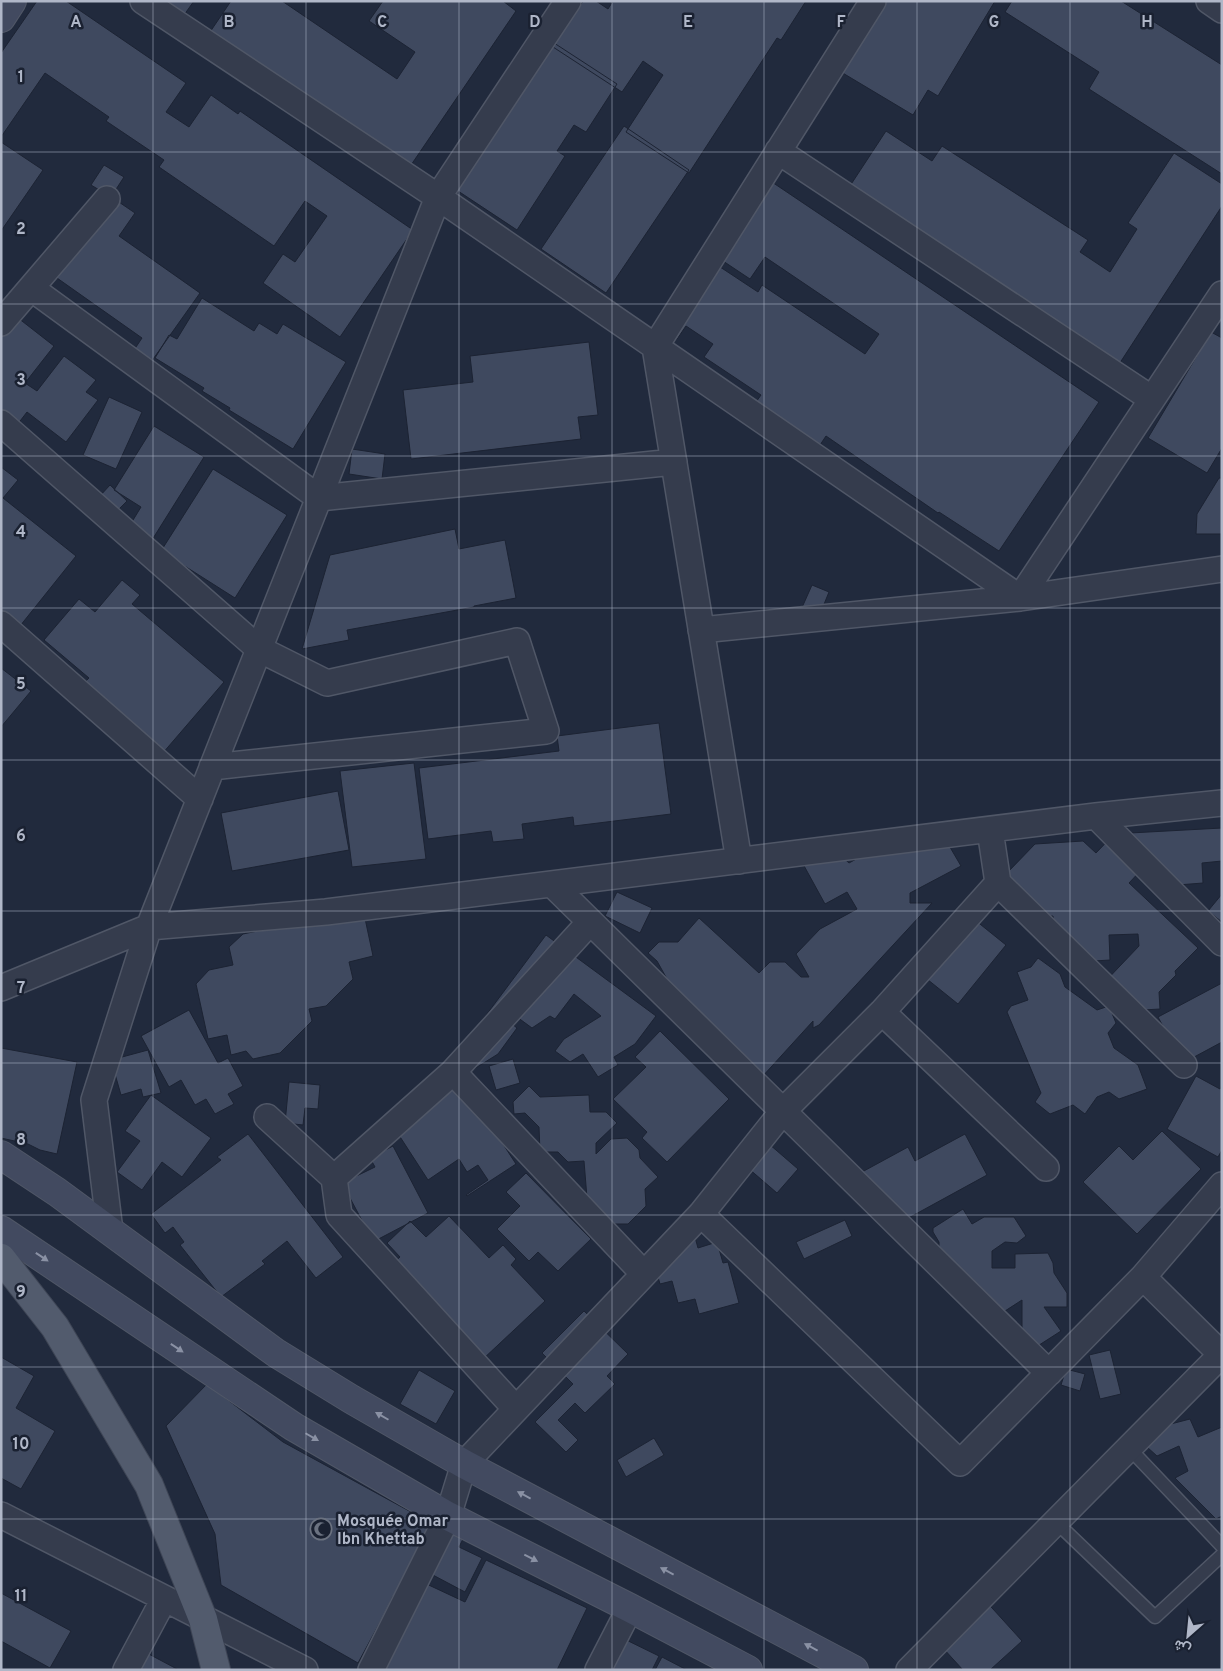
<svg xmlns="http://www.w3.org/2000/svg" width="1223" height="1671" viewBox="0 0 1223 1671" font-family="Overpass,Vazirmatn,sans-serif">
<rect width="100%" height="100%" fill="#212a3d"/>
<path fill="#3f495f" stroke="#1c2333" d="M37 1H66L186 83 166 112 189 127 211 95 238 114 240 111 413 230 340 337 263 283 283 254 295 262 327 216 305 201 274 246 159 167 164 160 106 121 109 117 45 73 1 137V53Z
M150 1H194L179 22Z
M231 1H282L397 79 415 52 369 21 383 1H503L516 11 409 168 208 35Z
M583 1H596L608 9 613 1H806L781 40 777 38 689 173 626 132 663 75 643 61 622 92 553 47Z
M877 1H995L938 96 928 90 913 115 836 69Z
M1012 1H1121L1222 65V174L1089 89 1099 72 1005 12Z
M551 41 617 84 586 132 574 125 557 151 565 156 517 230 455 189Z
M624 126 689 170 606 293 541 249Z
M886 131 932 161 942 146 1088 240 1080 252 1110 272 1137 229 1128 223 1174 153 1222 184V206L1114 372 846 192Z
M1 142 43 170 1 231Z
M104 165 124 177 111 197 91 185Z
M763 176 1099 402 999 551 939 512 938 513 826 436 820 445 756 402 761 395 704 357 713 344 686 326 677 339 662 328 708 259 758 292 762 285 865 354 879 334 765 257 750 279 711 253Z
M113 198 135 213 119 236 200 293 151 362 134 350 142 338 57 278Z
M202 298 254 331 259 323 277 334 283 324 346 362 293 449 229 410 230 408 202 391 204 388 155 358 169 335 177 339Z
M4 307 54 346 25 383 37 391 64 356 96 380 86 392 98 400 66 442 27 412 17 425 1 417V310Z
M1211 332 1222 338V448L1207 473 1148 438Z
M589 342 598 415 578 417 581 439 411 459 403 390 473 382 470 356Z
M109 397 142 412 116 469 83 455Z
M154 426 204 457 152 540 130 525 141 507 114 490Z
M352 449 385 454 382 479 349 474Z
M1 467 18 480 3 498 76 556 16 631 1 619Z
M213 469 287 515 235 598 161 551Z
M1219 478H1222V534H1196L1197 514Z
M110 485 127 501 115 513 99 497Z
M455 529 459 549 505 540 516 598 474 606V607L347 630 349 640 302 649 330 555Z
M122 580 140 595 132 604 224 682 162 754 81 686 89 678 44 640 79 599 95 612Z
M812 585 829 592 818 619 800 612Z
M1 668 31 691 1 727Z
M659 723 671 814 574 826 573 817 522 824 524 839 493 842 491 831 428 839 419 768 559 751 557 736Z
M414 763 426 859 352 867 340 771Z
M338 791 349 850 232 871 221 813Z
M1122 826 1130 833 1222 828V861L1202 863 1203 883 1165 886 1144 867 1129 883 1198 948 1175 971 1176 975 1159 992 1160 1009 1126 1011 1100 987 1139 946 1138 934 1109 935 1110 960 1078 962 1055 940 1053 916 1032 917 1010 896 1008 872 1035 844 1083 841 1096 853Z
M887 842H947L961 866 910 893V903H932L819 1025 813 1028V1021L751 1089 681 1004 657 961 648 953 659 942H678L699 918 759 973 770 962H785L801 977H809L796 954 820 929 857 909 847 892 825 904 797 853H838L849 863Z
M617 892 652 908 640 933 605 916Z
M1222 894V922L1208 911Z
M960 908 1006 945 958 1004 912 967Z
M363 909 373 956 349 962 353 979 326 1006 309 1009 312 1021 280 1053 253 1059 246 1051 231 1055 227 1035 208 1039 196 984 209 970 233 965 229 947 243 934Z
M546 935 656 1016 635 1044 614 1057 618 1065 598 1077 583 1054 570 1062 555 1051 564 1039 601 1016 574 994 555 1019 550 1016 532 1028 502 1006 497 1012 517 1028 498 1054 474 1069 464 1053 487 1039 478 1026Z
M1038 958 1060 974 1065 987 1097 1010 1109 1006 1116 1023 1108 1033 1114 1048 1138 1065 1147 1089 1119 1099 1109 1092 1097 1097 1085 1114 1073 1105 1050 1114 1035 1102 1041 1093 1007 1012 1011 1006 1028 1000 1017 972 1031 967Z
M1222 983V1042L1183 1063 1158 1017Z
M189 1010 218 1063 228 1058 243 1086 228 1094 234 1104 215 1114 206 1099 195 1105 181 1080 169 1087 141 1036Z
M660 1031 729 1099 667 1162 642 1138 647 1132 613 1099 646 1067 635 1057Z
M1 1048 77 1062 57 1154 40 1150 28 1144 1 1138Z
M148 1050 161 1093 143 1097 141 1089 121 1095 111 1060Z
M513 1059 520 1083 496 1090 489 1066Z
M1196 1076 1220 1089 1222 1085V1150L1218 1157 1167 1129Z
M460 1078 516 1164 467 1196 466 1195 488 1180 478 1165 467 1172 459 1159 428 1180 395 1129Z
M289 1082 320 1085 318 1109 305 1108 303 1125 285 1123Z
M529 1086 540 1097 589 1095 590 1112H606L617 1123 596 1143V1154L611 1139 627 1138 639 1150 640 1158 658 1177 645 1189 646 1206 628 1224H612L587 1198 584 1161 568 1162 558 1152H540L539 1127 525 1113 514 1114 513 1102Z
M151 1095 211 1138 182 1177 162 1162 142 1190 117 1172 140 1141 125 1131Z
M1162 1131 1201 1169 1137 1234 1083 1182 1119 1146 1133 1160Z
M248 1134 343 1257 316 1278 287 1241 262 1261 265 1264 221 1297 180 1245 184 1242 173 1227 165 1233 151 1214 221 1160 217 1157Z
M965 1134 987 1175 892 1227 862 1172 908 1147 915 1161Z
M769 1144 798 1169 777 1193 748 1168Z
M393 1146 428 1213 369 1244 366 1228 342 1183 375 1167 370 1158Z
M526 1173 591 1239 558 1271 538 1252 529 1261 497 1229 520 1206 506 1192Z
M963 1209 972 1224 984 1217H1014L1026 1236 1017 1243 1005 1242 992 1251V1268H1015V1254L1048 1253 1053 1263 1054 1273 1067 1293V1307H1044L1061 1331 1033 1349 1022 1334V1300L988 1322 973 1299V1279L956 1290 939 1265V1242L933 1232V1228Z
M449 1216 489 1258 503 1245 516 1259 511 1265 545 1301 482 1360 393 1263 400 1257 387 1243 410 1221 426 1237Z
M845 1220 852 1236 804 1259 796 1242Z
M693 1230 698 1248 717 1242 723 1263 728 1262 739 1303 699 1314 695 1299 678 1303 672 1281 660 1284 653 1260Z
M584 1311 628 1354 607 1376 615 1384 585 1413 575 1403 558 1420 578 1440 566 1452 535 1422 573 1384 542 1353Z
M1110 1350 1121 1394 1100 1399 1089 1355Z
M1 1357 34 1376 16 1408 55 1431 21 1489 1 1478Z
M1066 1369 1085 1374 1080 1391 1061 1385Z
M419 1370 455 1391 436 1424 400 1404Z
M207 1384 283 1442 433 1524 358 1663 221 1585 215 1534 166 1426Z
M1190 1419 1198 1437 1222 1427V1516L1216 1519 1175 1478 1188 1471 1179 1446 1157 1456 1147 1447 1163 1426Z
M654 1438 664 1455 626 1477 617 1460Z
M437 1520 465 1535 459 1547 482 1558 465 1592 414 1565Z
M486 1560 587 1608 557 1670H363L388 1617 384 1615 393 1596 407 1603 418 1580 465 1602Z
M1 1593 71 1631 50 1668 1 1641Z
M983 1598 1022 1641 990 1670H963L932 1636Z
M612 1633 659 1656 652 1670H594Z
M145 1652 177 1669 135 1670Z
M662 1657 687 1670H655Z"/>
<g fill="none" stroke-linecap="round" stroke-linejoin="round">
<g stroke="#505767" stroke-width="15">
<path id="lane" d="M1129 1448 1222 1546
M1056 1522 1155 1617 1222 1555"/>
</g>
<g stroke="#505767" stroke-width="28">
<path id="street" d="M143 1 438 197 1020 598 1222 569
M1209 1 1222 10
M778 151 1152 399
M31 288 319 498 674 462
M1 323 107 199
M1 423 259 649 327 683 517 641 546 731 212 767
M1 624 200 799
M701 630 1020 598 1222 294
M1096 816 1222 943
M990 830 998 883 1184 1065
M739 861 655 347 873 1
M552 884 1049 1373
M1 988 149 927 326 912 1096 816 1222 803
M882 1012 1046 1168
M453 1072 644 1274
M267 1117 334 1178 339 1215 516 1409
M334 1178 453 1072 590 922
M701 1214 960 1463 1143 1277 1222 1185
M110 1231 94 1100 149 927 438 197 568 1
M1143 1277 1222 1355
M1 1515 305 1670
M126 1670 164 1599
M371 1670 448 1516 464 1464 701 1214 783 1111 882 1012 998 883
M598 1670 630 1608
M909 1670 1222 1354"/>
</g>
<g stroke="#505767" stroke-width="30">
<path id="secondary" d="M1 18 12 1
M1 1155 57 1192 276 1353 351 1399 464 1464 854 1670
M1 1230 294 1427 448 1516 630 1608 748 1670"/>
</g>
<g stroke="#3e4555" stroke-width="30">
<path id="primary" d="M1 1258 55 1327 149 1485 203 1619 216 1670"/>
</g>
<use href="#lane" stroke="#353c4d" stroke-width="12"/>
<use href="#street" stroke="#353c4d" stroke-width="25"/>
<use href="#secondary" stroke="#424a60" stroke-width="28"/>
<use href="#primary" stroke="#525b6d" stroke-width="28"/>
</g>
<defs><path id="oneway-solid" d="M-6-.8H1V-3.2L6.5 0L1 3.2V.8H-6Z" transform="scale(1.25)"/></defs>
<g fill="#8a91a4">
<use href="#oneway-solid" transform="translate(42 1257) rotate(34)"/>
<use href="#oneway-solid" transform="translate(177 1348) rotate(34)"/>
<use href="#oneway-solid" transform="translate(382 1416) rotate(-150)"/>
<use href="#oneway-solid" transform="translate(312 1437) rotate(30)"/>
<use href="#oneway-solid" transform="translate(524 1495) rotate(-152)"/>
<use href="#oneway-solid" transform="translate(531 1558) rotate(27)"/>
<use href="#oneway-solid" transform="translate(667 1571) rotate(-152)"/>
<use href="#oneway-solid" transform="translate(811 1647) rotate(-152)"/>
</g>
<path fill="none" stroke="#b0b7c8" stroke-width="1" stroke-opacity="0.55" d="M153 1V1670M306 1V1670M459 1V1670M612 1V1670M764 1V1670M917 1V1670M1070 1V1670M1 152H1222M1 304H1222M1 456H1222M1 608H1222M1 760H1222M1 911H1222M1 1063H1222M1 1215H1222M1 1367H1222M1 1519H1222"/>
<defs>
<g id="mosque-ring" transform="scale(1.125)"><circle r="9.5" fill="#1a2131" stroke="#6b7280" stroke-width="1.5"/><path d="M3.5-4.9A6 6 0 1 0 3.5 4.9A5 5 0 1 1 3.5-4.9Z" fill="#6b7280"/></g>
</defs>
<g fill-rule="evenodd">
<use href="#mosque-ring" x="321" y="1529"/>
</g>
<g text-anchor="middle" stroke-width="5" stroke-linejoin="round" paint-order="stroke">
<g font-size="16" font-weight="bold" fill="#b0b7c8" stroke="#1a2131" text-anchor="start">
<text x="337" y="1526">Mosquée Omar<tspan x="337" dy="18">Ibn Khettab</tspan></text>
</g>
</g>
<g font-size="16" text-anchor="middle" font-weight="bold" fill="#b0b7c8" stroke="#1a2131" stroke-width="5" stroke-linejoin="round" paint-order="stroke">
<text x="76" y="27">A</text>
<text x="229" y="27">B</text>
<text x="382" y="27">C</text>
<text x="535" y="27">D</text>
<text x="688" y="27">E</text>
<text x="841" y="27">F</text>
<text x="994" y="27">G</text>
<text x="1147" y="27">H</text>
<text x="21" y="82">1</text>
<text x="21" y="234">2</text>
<text x="21" y="385">3</text>
<text x="21" y="537">4</text>
<text x="21" y="689">5</text>
<text x="21" y="841">6</text>
<text x="21" y="993">7</text>
<text x="21" y="1145">8</text>
<text x="21" y="1297">9</text>
<text x="21" y="1449">10</text>
<text x="21" y="1601">11</text>
</g>
<rect width="1223" height="1671" fill="none" stroke="#b0b7c8" stroke-width="5"/>
<g transform="translate(1188 1636) rotate(207)" stroke="#1a2131" stroke-width="4" paint-order="stroke">
<path d="M0-4L9 19L0 12L-9 19Z" fill="#b0b7c8"/>
<text y="-8" font-size="14" font-weight="bold" text-anchor="middle" fill="#b0b7c8">ش</text>
</g>
</svg>
